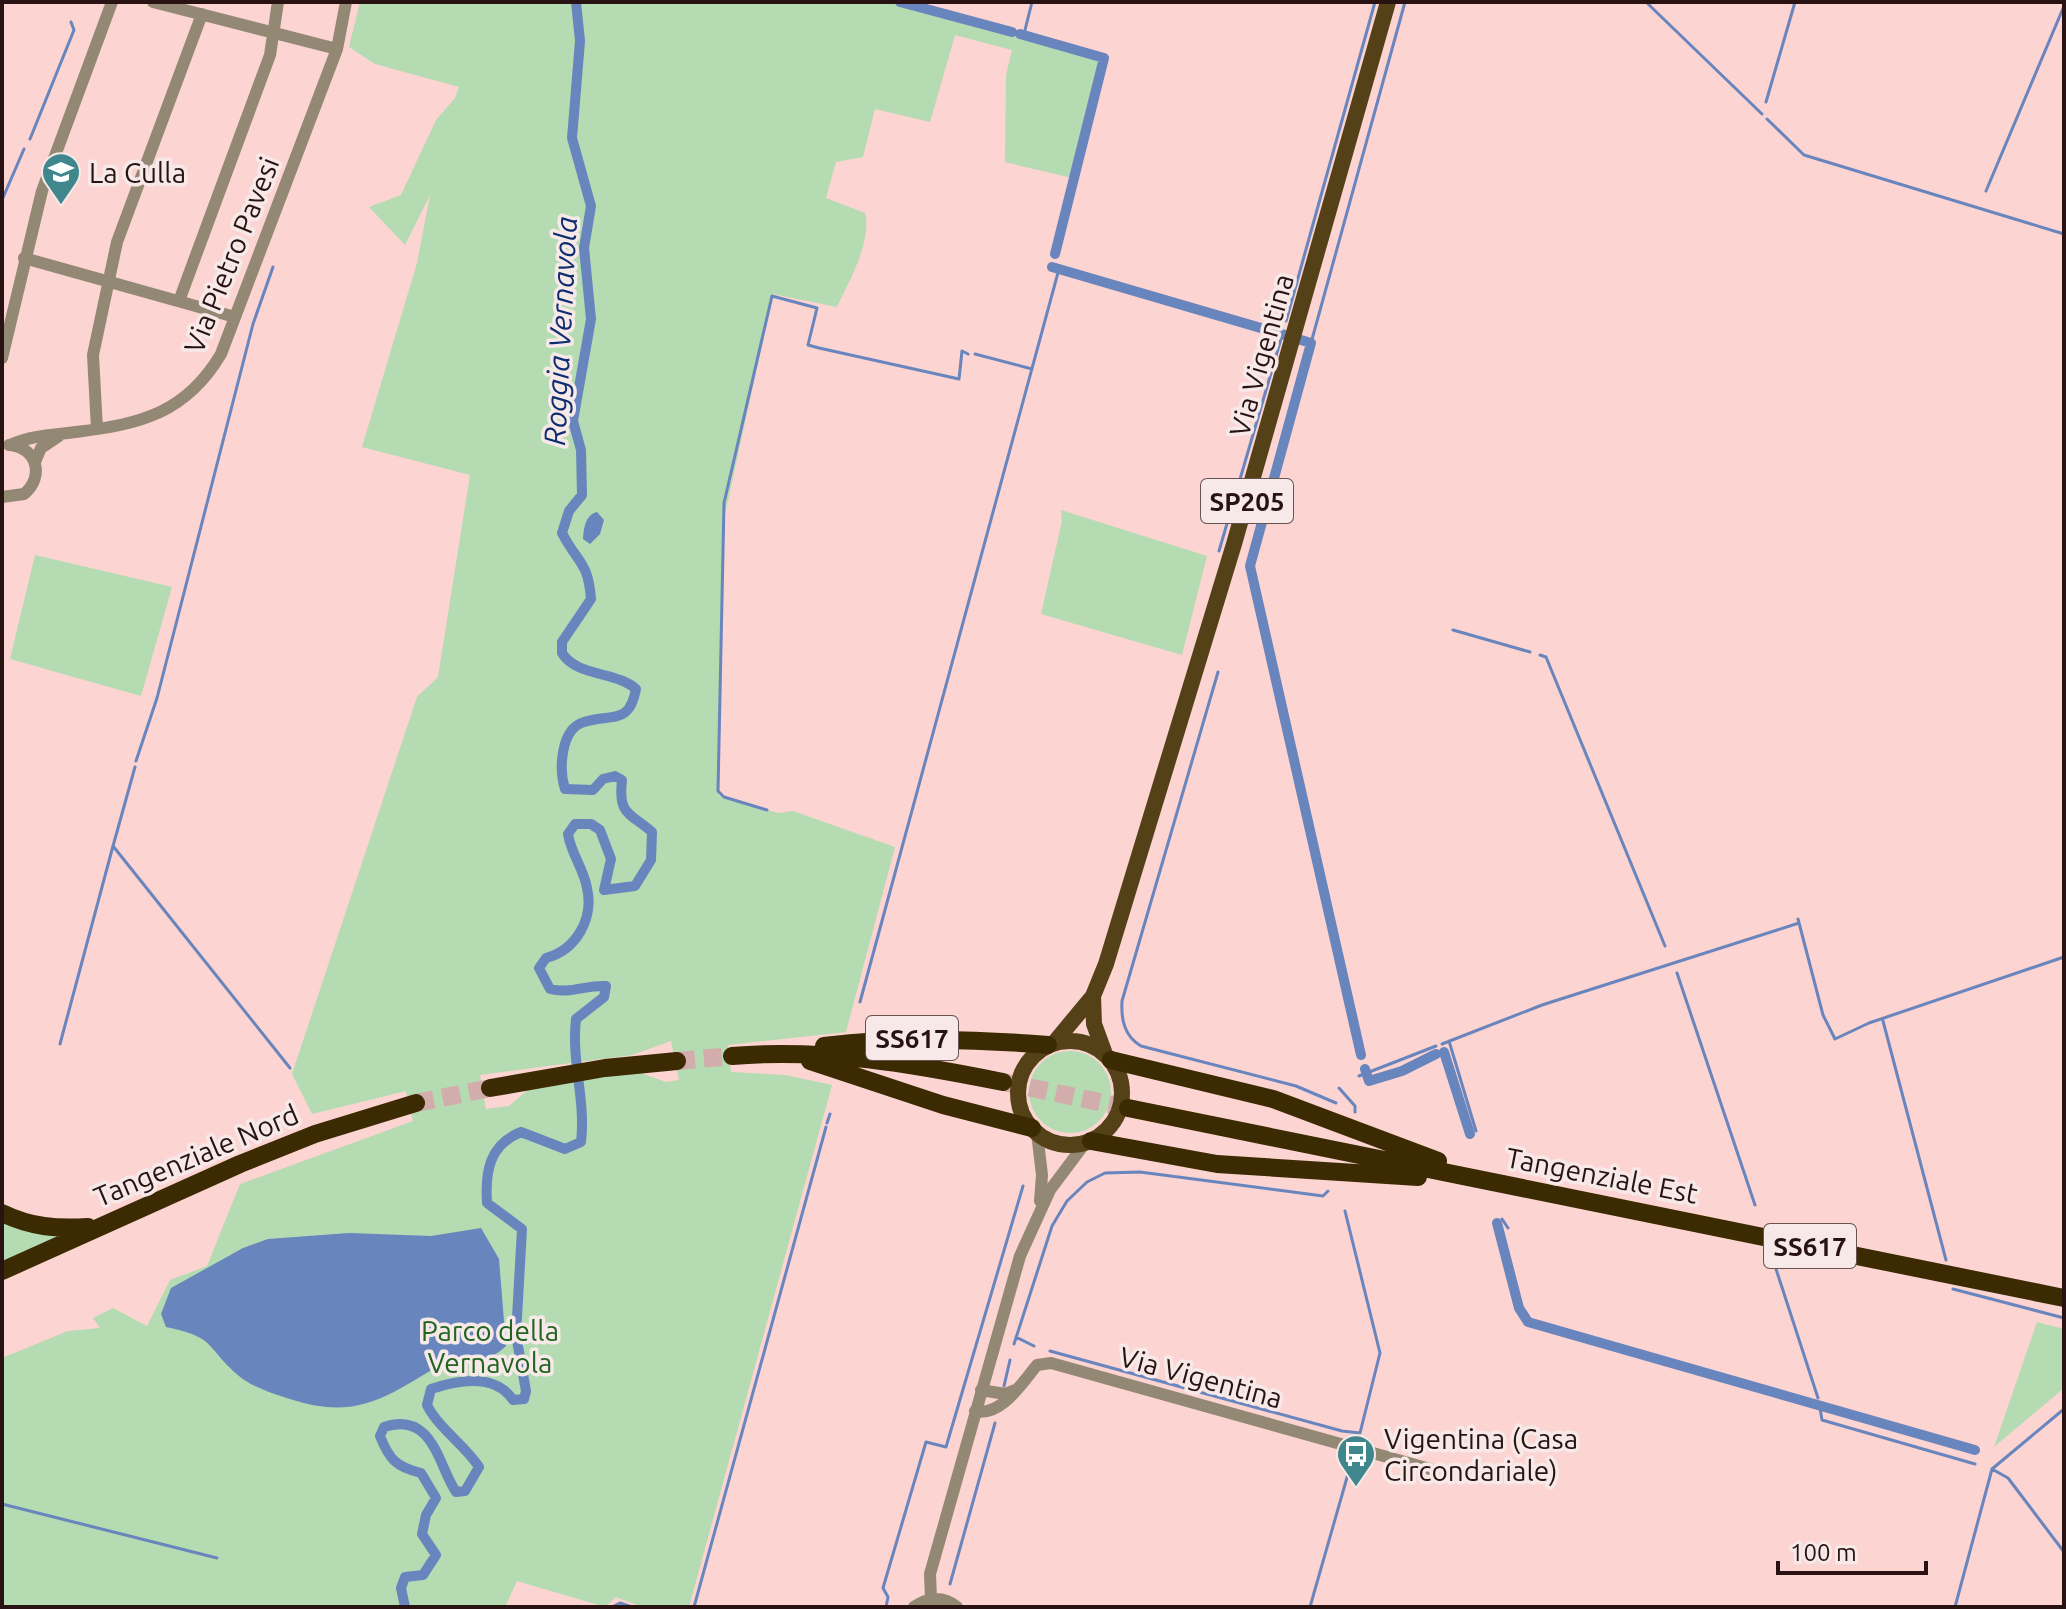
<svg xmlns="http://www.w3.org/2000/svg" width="2066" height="1609" font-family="Ubuntu,sans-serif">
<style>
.green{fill:#b4dbb1;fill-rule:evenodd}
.water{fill:#6985bd}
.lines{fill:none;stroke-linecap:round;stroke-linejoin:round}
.stream{stroke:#6985bd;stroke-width:3}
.canal{stroke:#6985bd;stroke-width:10}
.highway-tunnel{stroke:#d2adac;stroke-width:18;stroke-dasharray:18 9;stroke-linecap:butt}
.minor{stroke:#938873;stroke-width:12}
.major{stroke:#554118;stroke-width:16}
.highway{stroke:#3b2a02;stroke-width:18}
.labels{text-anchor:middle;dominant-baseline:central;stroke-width:7;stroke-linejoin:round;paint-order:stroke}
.shield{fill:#f6e9e8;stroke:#665352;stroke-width:2}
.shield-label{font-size:26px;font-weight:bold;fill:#291312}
.poi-label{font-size:28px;fill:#291312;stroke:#f6e9e8;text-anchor:start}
.street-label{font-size:28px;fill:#291312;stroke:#f6e9e8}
.park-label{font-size:28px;fill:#226421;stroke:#f6e9e8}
.water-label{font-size:30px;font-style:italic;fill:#0f2d70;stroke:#f6e9e8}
</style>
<rect width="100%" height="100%" fill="#fcd4d2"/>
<path class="green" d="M360 2H894L1108 57 1076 179 1005 162 1006 75 1012 50 955 35 930 122 875 109 863 157 836 162 826 198 865 213C872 242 849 281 837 307L773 294 724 519 719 796 778 813 793 811 895 847 846 1032 728 1045 731 1072 785 1075 832 1085 689 1607H642L616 1597 605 1607 517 1581 505 1607H2V1358L68 1331 100 1328 93 1318 113 1308 147 1326 170 1280 207 1266 240 1184 413 1121 406 1091 312 1114 292 1074 417 697 438 677 470 475 362 447 417 263 430 195 405 245 369 207 401 195 436 120 455 98 459 87 375 64 349 47ZM671 1041 679 1080 666 1082 638 1072 530 1088 509 1106 486 1109 480 1075 632 1055Z
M1061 510 1207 556 1182 655 1041 614 1062 521Z
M35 555 172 587 141 696 10 659Z
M1029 1092a41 41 0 1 1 82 0a41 41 0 1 1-82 0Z
M3 1223 57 1235V1237L2 1263Z
M2037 1322 2064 1329V1388L1994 1447Z"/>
<path class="water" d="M597 512 604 520 600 534 590 544 583 539C584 528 585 515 597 512Z
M481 1228 499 1259 506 1346C489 1362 476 1361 454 1357 391 1392 363 1423 290 1399 274 1394 252 1387 239 1376 204 1346 218 1338 166 1327L161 1314 171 1288 243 1248 268 1239 349 1233 431 1236Z"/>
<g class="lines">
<path class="stream" d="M1646 2 1762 114
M1024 34 1032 2
M1766 102 1795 2
M1767 119 1804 155 2064 234
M30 139 74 30 71 22
M1986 191 2064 6
M2 200 24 149
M1286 321 1375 2
M1311 343 1405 2
M975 354 1032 369
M1219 551 1283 332
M1453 630 1530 652
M1540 655 1546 657 1665 946
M1218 672 1122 1001C1121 1019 1124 1036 1141 1046L1296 1086 1336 1103
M136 761 157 698 253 324 273 267
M135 767 113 846 290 1068
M767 810 724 797 718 791 724 503 772 296 817 308 808 345 819 348 959 379 962 351 968 354
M1798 919 1823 1015 1835 1039 1869 1023 2064 957
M1677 973 1755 1205
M860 1002 1059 269
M1883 1021 1946 1260
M1449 1041 1476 1131
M60 1044 113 846
M1442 1044 1542 1005 1799 923
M1359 1076 1436 1046
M1339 1088 1355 1106V1112
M827 1123 830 1114
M1502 1219 1508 1228
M1776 1269 1818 1398
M1953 1289 2064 1318
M1016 1337 1034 1346
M1014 1344 1052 1226 1067 1201 1087 1182 1105 1173 1140 1172 1323 1196 1328 1191
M1050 1351 1342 1431 1360 1433 1380 1353 1345 1211
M1004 1386 1010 1360
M1820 1408 1822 1420 1975 1464
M1992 1469 2008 1478 2064 1552
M2 1504 217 1558
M950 1584 995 1423
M612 1607 620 1603 632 1607
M694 1607 826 1127
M886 1607 888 1597 883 1588 926 1442 946 1447 1023 1186
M1310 1607 1350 1467
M1955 1607 1992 1469 2064 1409"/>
<path class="canal" d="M900 2 1012 32
M1020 34 1104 58 1055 254
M1052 267 1285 335
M1301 340 1311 343 1250 566 1361 1055
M1444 1052 1470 1134
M1365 1069 1369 1081 1402 1071 1436 1054
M1497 1223 1519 1308 1528 1322 1975 1450
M405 1607 401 1588 405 1577 423 1575 436 1555 422 1534 426 1515 436 1498 421 1473C396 1467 389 1459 380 1436L384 1427C433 1411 438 1465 456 1492L465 1491 479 1467C464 1444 439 1429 427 1405L431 1389C458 1380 495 1373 513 1400L524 1399 526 1391 516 1335 522 1229 487 1203C485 1172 489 1145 521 1132L565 1149 581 1142C586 1100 571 1061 576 1019L604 997 606 986C585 985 570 994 550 989L539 968 546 958C576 950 594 919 587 888 584 869 571 854 568 834L575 824H591L600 830 611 859 604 890 635 886 651 860 652 832C629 812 618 815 622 780L615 776 603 779 593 790 565 789C559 770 560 729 584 722 612 713 629 726 636 689 616 671 577 677 562 653V642L591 599C588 561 578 564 562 533L569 511 582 495 581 450 573 421 591 319 584 248 591 206 572 138 580 41 576 2"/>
<path class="highway-tunnel" d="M677 1061 732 1056
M1003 1082 1128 1108
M416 1103 490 1088"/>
<path class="minor" d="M153 2 337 49
M24 258 235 317
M179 301 270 55 278 2
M2 358 42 191 112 2
M97 429 93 355 117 242 202 14
M10 445C32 435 53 435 76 432 141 424 186 413 221 354L337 49 346 2
M35 462 41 448 59 436
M2 497 24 494C45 477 37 447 9 445
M1037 1133 1042 1175 1040 1201
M981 1390 1005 1394 1015 1390
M975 1411C1001 1417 1022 1383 1037 1365L1051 1363 1430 1469
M931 1599 930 1574 1020 1256 1050 1190 1086 1142
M914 1607C928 1597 943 1596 957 1607"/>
<path class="major" d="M1093 996 1094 1024 1105 1054
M1018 1093a52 52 0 1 1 104 0a52 52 0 1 1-104 0Z
M1054 1043 1093 996 1106 964 1234 544 1388 2"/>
<path class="highway" d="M824 1046C900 1037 972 1039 1048 1045
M732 1056C824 1048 913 1064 1003 1082
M1111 1060 1273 1099 1438 1161
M810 1061 943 1105 1032 1128
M490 1088 605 1068 677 1061
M1128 1108 2064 1298
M1091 1141 1217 1164 1418 1177
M2 1213C31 1227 56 1229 88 1227
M2 1271 240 1164 315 1134 416 1103"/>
</g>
<defs>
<g id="school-pin" transform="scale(2)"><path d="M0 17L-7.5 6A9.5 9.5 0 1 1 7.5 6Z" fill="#3f878d" stroke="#f6e9e8"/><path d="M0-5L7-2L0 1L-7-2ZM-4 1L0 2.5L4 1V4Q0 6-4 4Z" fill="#fff"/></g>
<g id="bus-pin" transform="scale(2)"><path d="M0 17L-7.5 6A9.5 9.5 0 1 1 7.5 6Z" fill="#3f878d" stroke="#f6e9e8"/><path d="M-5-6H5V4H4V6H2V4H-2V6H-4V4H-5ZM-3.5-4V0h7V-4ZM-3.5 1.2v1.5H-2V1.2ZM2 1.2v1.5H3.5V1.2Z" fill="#fff"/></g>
</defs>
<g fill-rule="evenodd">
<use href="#school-pin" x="61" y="172"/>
<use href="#bus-pin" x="1356" y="1454"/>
</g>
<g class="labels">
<g class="shield">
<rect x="1201" y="479" width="92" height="44" rx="6"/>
<rect x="866" y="1016" width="92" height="44" rx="6"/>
<rect x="1764" y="1224" width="92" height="44" rx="6"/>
</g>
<g class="shield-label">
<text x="1247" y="501">SP205</text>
<text x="912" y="1038">SS617</text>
<text x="1810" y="1246">SS617</text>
</g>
<g class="poi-label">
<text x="89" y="172">La Culla</text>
<text x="1384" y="1438">Vigentina (Casa<tspan x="1384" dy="32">Circondariale)</tspan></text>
</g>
<g class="street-label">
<text transform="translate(231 255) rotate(-68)">Via Pietro Pavesi</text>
<text transform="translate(1261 355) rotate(-74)">Via Vigentina</text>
<text transform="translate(196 1155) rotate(-23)">Tangenziale Nord</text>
<text transform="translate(1602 1175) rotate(11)">Tangenziale Est</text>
<text transform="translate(1201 1377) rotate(15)">Via Vigentina</text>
</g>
<g class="park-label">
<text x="490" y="1330">Parco della<tspan x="490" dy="32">Vernavola</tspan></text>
</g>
<g class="water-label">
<text transform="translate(560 331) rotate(-87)">Roggia Vernavola</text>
</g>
</g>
<rect width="2066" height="1609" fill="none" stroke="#291312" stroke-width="8"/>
<path d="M1778 1561v12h148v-12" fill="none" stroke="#291312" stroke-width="4"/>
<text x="1790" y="1561" font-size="24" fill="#291312" stroke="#f6e9e8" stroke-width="6" paint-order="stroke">100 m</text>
</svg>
